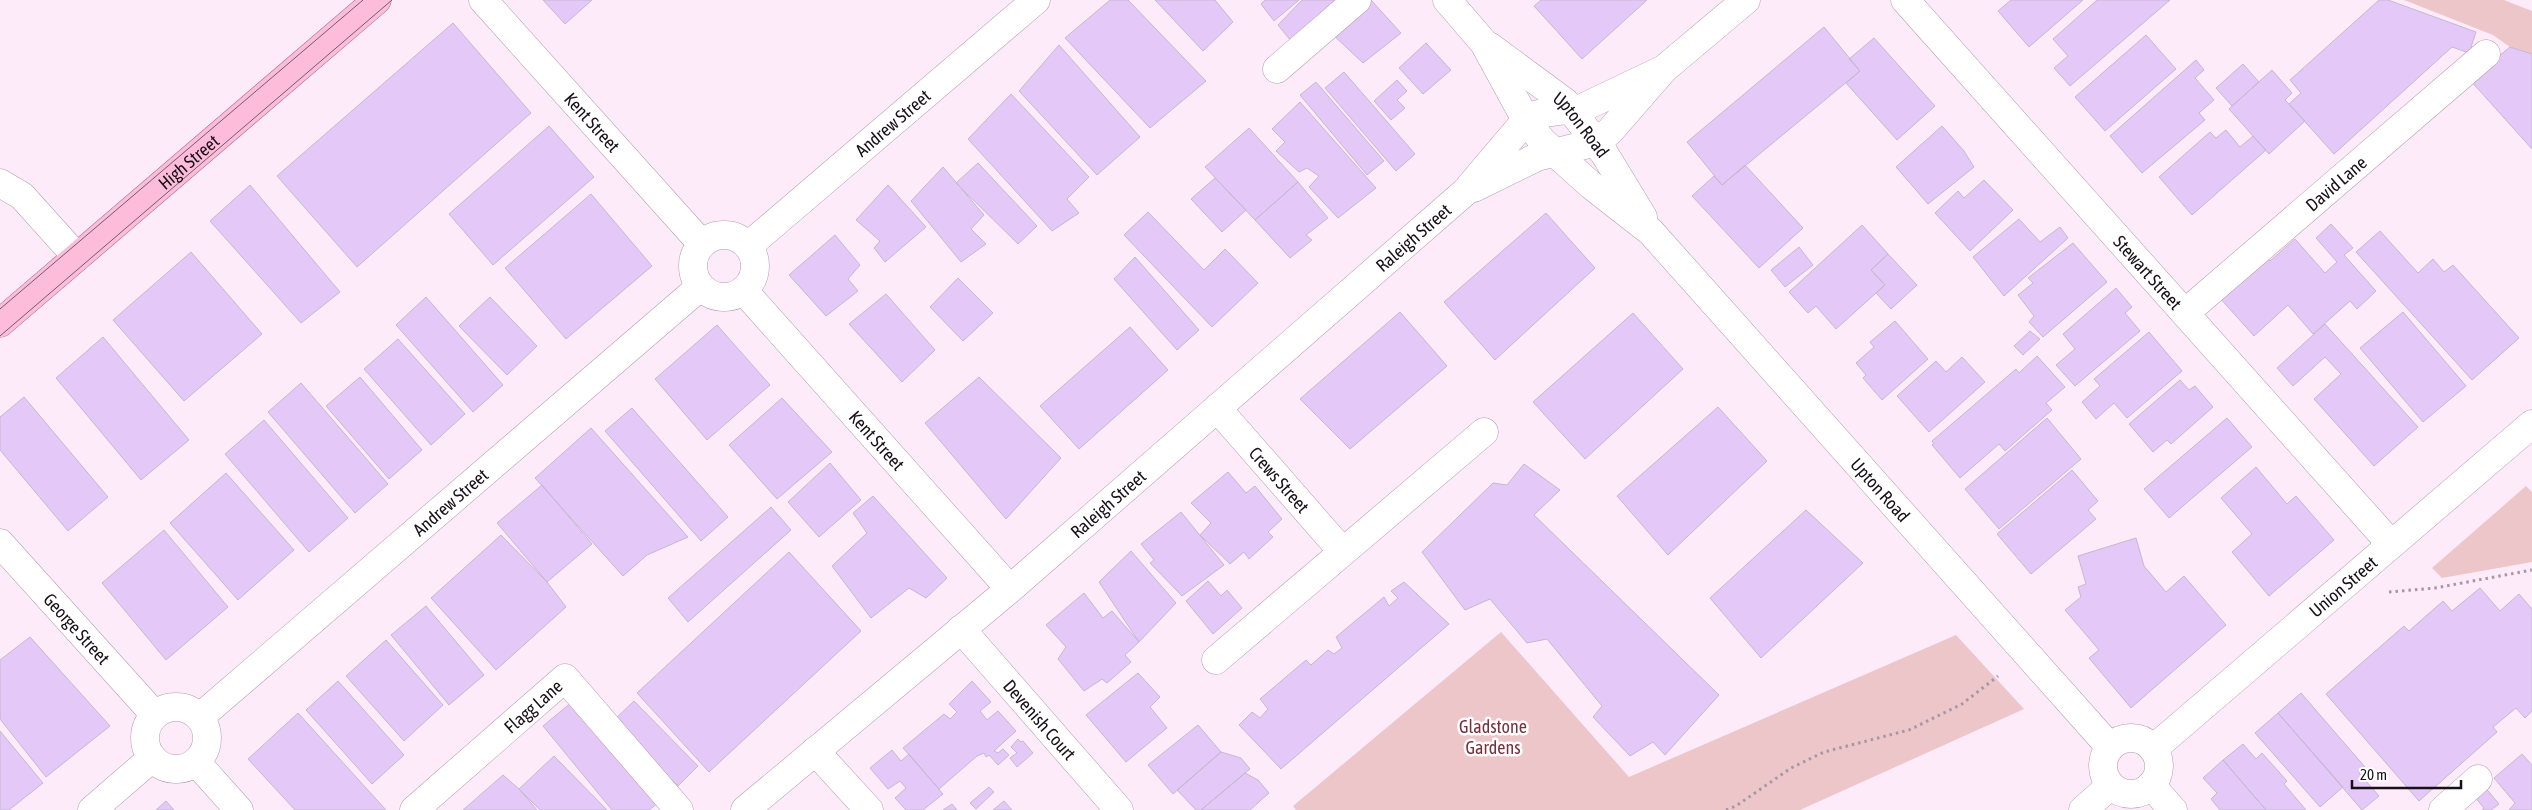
<svg xmlns="http://www.w3.org/2000/svg" width="2532" height="810" font-family="'Asap Condensed',sans-serif">
<style>
.green{fill:#edc6ca}
.building{fill:#e4c9f8;stroke:#c5b8cf}
.lines{fill:none;stroke-linecap:round;stroke-linejoin:round}
.minor-casing{stroke:#b29daf;stroke-width:29}
.major-casing{stroke:#ac6386;stroke-width:29}
.path{stroke:#a597a3;stroke-width:3;stroke-dasharray:2.5 4;stroke-linecap:butt}
.minor{stroke:#fff;stroke-width:28}
.major{stroke:#fdbcda;stroke-width:28}
.tram{stroke:#6c606a;stroke-width:1}
.labels{text-anchor:middle;dominant-baseline:central;stroke-width:5;stroke-linejoin:round;paint-order:stroke}
.street-label{font-size:18px;fill:#181017;stroke:#fff}
.park-label{font-size:18px;fill:#77303c;stroke:#fff}
</style>
<rect width="100%" height="100%" fill="#fdebfa"/>
<path class="green" d="M2404 0H2504L2532 11V54L2510 47 2493 35Z
M2526 486 2532 492V562L2442 578 2432 568Z
M1501 632 1629 777 1956 635 2024 709 1800 810H1296L1293 806Z"/>
<path class="building" d="M543 0H592L565 24Z
M1110 0H1128L1206 81 1150 128 1065 38Z
M1155 0H1215L1233 22 1203 51Z
M1265 0H1299L1274 21 1261 4Z
M1302 0H1336L1291 41 1278 25Z
M1367 0H1371L1401 33 1363 63 1330 32Z
M1541 0H1647L1582 59 1534 6Z
M2011 0H2083L2029 47 1998 11Z
M2097 0H2170L2070 86 2054 68 2068 56 2053 39Z
M2379 0H2388L2476 32 2469 53 2452 47 2334 154 2289 104 2301 93 2290 80Z
M453 23 531 113 357 267 277 176Z
M1824 27 1860 71 1722 185 1687 142Z
M2146 35 2176 69 2105 131 2075 97Z
M1874 38 1935 106 1897 140 1846 83 1860 71 1849 59Z
M1426 43 1451 70 1423 94 1399 68Z
M1059 45 1140 137 1097 175 1019 91Z
M2510 47 2532 54V149L2470 80Z
M2196 60 2204 70 2195 78 2214 100 2199 113 2205 120 2142 173 2110 136Z
M2243 64 2259 82 2232 106 2216 88Z
M2272 70 2292 93 2285 100 2305 121 2269 154 2229 109Z
M1344 72 1415 154 1396 171 1325 88Z
M1397 80 1407 91 1397 100 1405 108 1391 120 1374 101Z
M1316 82 1384 161 1367 175 1300 95Z
M1011 94 1089 177 1067 199 1079 213 1052 231 968 139Z
M1300 102 1376 188 1338 218 1309 187 1319 176 1307 168 1299 172 1276 151 1285 142 1272 129Z
M549 126 594 177 493 265 449 214Z
M1942 126 1964 151 1974 167 1928 204 1896 167Z
M1249 128 1298 182 1255 220 1205 167Z
M2226 130 2240 147 2253 136 2266 150 2192 215 2159 177 2210 132 2216 138Z
M978 163 1037 226 1018 244 956 183Z
M1745 165 1803 228 1759 268 1692 196 1714 176 1722 185Z
M943 167 984 215 971 229 986 244 961 262 911 201Z
M1215 178 1246 210 1222 232 1191 199Z
M1984 180 2013 210 1970 251 1935 213 1958 191 1964 198Z
M1298 182 1328 218 1306 235 1312 240 1290 258 1255 220Z
M250 185 340 292 301 323 210 221Z
M888 185 926 227 885 262 874 248 880 241 856 220Z
M591 194 652 266 566 339 505 268Z
M1148 212 1204 270 1225 249 1258 283 1212 327 1124 235Z
M1546 213 1595 268 1495 360 1444 302Z
M2019 219 2040 242 2060 227 2068 238 2004 296 1973 257Z
M2331 224 2353 248 2344 255 2376 291 2357 309 2350 301 2313 334 2288 305 2254 336 2219 297 2265 255 2270 261 2295 239 2325 273 2337 262 2316 238Z
M1862 225 1888 254 1871 270 1885 285 1836 329 1816 306 1808 313 1789 292Z
M2380 231 2418 273 2433 259 2444 272 2453 265 2519 338 2472 380 2356 252Z
M835 235 860 265 848 279 858 291 826 316 789 275Z
M2073 243 2107 282 2043 337 2029 322 2034 316 2018 295 2033 283 2028 278Z
M1799 247 1813 265 1785 287 1771 270Z
M191 252 262 334 184 401 113 320Z
M1888 254 1917 285 1891 309 1876 293 1885 285 1871 270Z
M1135 257 1199 330 1177 350 1114 279Z
M958 278 993 313 963 341 930 307Z
M2116 288 2132 307 2125 313 2140 331 2075 386 2056 365 2075 349 2063 334Z
M886 294 935 350 902 382 849 324Z
M426 297 503 385 473 412 396 325Z
M490 297 537 346 507 375 459 326Z
M1400 312 1447 366 1350 449 1300 399Z
M2403 312 2466 386 2423 422 2360 348Z
M1633 313 1683 369 1585 459 1533 402Z
M1895 321 1928 359 1882 400 1863 378 1866 375 1856 363 1874 347 1870 342Z
M2325 324 2418 427 2374 466 2314 399 2341 374 2325 357 2293 386 2277 368Z
M717 325 770 385 707 440 655 379Z
M1130 327 1168 370 1079 449 1040 406Z
M2030 331 2040 339 2023 355 2014 346Z
M2149 332 2182 371 2127 418 2114 403 2096 419 2082 402 2100 386 2094 379Z
M103 337 189 440 141 480 56 378Z
M398 339 465 414 431 445 364 369Z
M2037 356 2065 387 2046 403 2052 410 2005 451 1999 444 1960 478 1932 445 1934 444 1932 441 2016 369 2019 373Z
M1962 357 1985 382 1929 432 1897 396 1936 361 1946 372Z
M360 377 422 450 389 479 326 406Z
M979 377 1061 458 1006 519 925 423Z
M2180 380 2189 390 2195 386 2213 407 2171 444 2167 440 2153 452 2129 424Z
M301 383 388 484 355 513 268 412Z
M24 397 108 497 68 531 0 450V417Z
M782 398 832 452 777 499 729 445Z
M1718 407 1767 461 1668 555 1617 496Z
M632 408 728 517 701 541 605 431Z
M2047 418 2081 459 1999 529 1965 489Z
M2227 418 2252 447 2169 518 2144 489Z
M264 420 348 518 309 552 225 454Z
M591 428 688 537 647 555 623 576 535 478Z
M830 463 861 500 819 537 788 502Z
M1524 464 1560 490 1534 515 1719 695 1665 755 1653 742 1630 756 1593 717 1602 706 1547 639 1527 643 1490 599 1465 610 1422 552 1493 483 1507 485Z
M2256 467 2287 504 2296 496 2334 540 2269 596 2232 552 2252 534 2221 498Z
M2072 470 2098 501 2088 510 2096 519 2031 574 1997 534Z
M1228 472 1246 493 1255 486 1282 519 1268 532 1273 537 1249 559 1244 552 1230 564 1200 535 1211 523 1191 503Z
M226 473 294 550 238 600 170 523Z
M542 485 592 544 547 582 497 523Z
M873 496 947 578 926 598 909 588 871 618 832 566 867 533 853 513Z
M771 507 791 530 688 622 668 598Z
M1806 510 1863 563 1761 658 1710 598Z
M1181 512 1224 565 1182 596 1150 563 1154 560 1141 544Z
M164 530 228 607 166 660 102 583Z
M501 535 547 582 566 607 496 670 431 598Z
M2136 538 2144 566 2166 592 2184 576 2226 625 2131 708 2089 658 2099 650 2065 610 2081 597 2078 587 2086 584 2078 556Z
M1131 551 1176 603 1139 642 1099 582Z
M789 552 861 631 709 772 637 693Z
M1208 581 1221 596 1227 590 1242 608 1213 634 1186 601Z
M1404 582 1449 624 1281 769 1239 725 1252 712 1260 718 1268 709 1260 699 1306 660 1311 665 1328 650 1334 654 1342 648 1336 637 1384 597 1389 606 1398 598 1391 591Z
M2480 588 2500 611 2519 594 2532 609V711L2525 718 2516 708 2493 727 2497 732 2419 801 2326 694 2404 626 2409 631 2443 601 2452 611Z
M1084 593 1103 618 1112 611 1139 642 1125 655 1131 662 1107 683 1102 679 1084 691 1058 659 1066 647 1046 625Z
M426 606 484 675 449 705 391 635Z
M30 637 110 726 46 777 0 719V660Z
M386 640 443 705 404 741 346 676Z
M1138 673 1160 697 1150 707 1167 728 1126 762 1086 715Z
M338 681 404 755 372 784 306 710Z
M972 681 991 702 980 711 987 720 998 711 1016 731 994 751 998 753 1003 749 1009 755 998 765 989 755 986 757 984 753 977 756 939 789 903 748 944 714 950 719 957 712 949 704Z
M2301 693 2365 767 2359 773 2379 796 2362 810 2278 713Z
M578 697 663 799 649 810H612L543 726Z
M634 701 698 766 678 786 613 721Z
M298 713 386 810H295L248 759Z
M2278 713 2343 787 2320 807 2255 733Z
M1198 725 1221 752 1173 794 1148 765Z
M0 731 43 783 9 810H0Z
M1018 739 1021 742 1023 741 1033 753 1017 767 1010 758 1017 753 1011 747Z
M2243 744 2256 759 2262 753 2287 781 2284 784 2306 810H2266L2223 760Z
M892 750 901 761 909 754 943 794 923 810H906L895 798 906 788 900 781 888 789 870 768Z
M1221 752 1241 758 1250 769 1201 810H1196L1177 790Z
M2522 754 2532 765V810H2509L2515 803 2494 778Z
M554 756 607 810H540L519 789Z
M2223 760 2266 810H2220L2211 799 2217 793 2203 778Z
M1245 773 1258 780 1269 793 1250 810H1201Z
M503 775 519 789 537 810H463Z
M2484 786 2499 804 2491 810H2482L2484 808 2473 795Z
M989 787 994 792 976 809 970 803Z
M166 801 174 810H156Z
M1004 801 1012 810H993Z
M952 804 957 810H943Z"/>
<g class="lines">
<g class="minor-casing">
<g id="minor">
<path id="s1" d="M483 0 702 244"/>
<path id="s2" d="M1447 0 1484 43 1526 120 1543 142 1592 186 1651 232 2110 747"/>
<path id="s3" d="M1905 0 2391 544"/>
<path id="s4" d="M1489 46 1565 102 1604 153 1643 217"/>
<path d="M1277 69 1357 0"/>
<path d="M0 183 22 196 77 257"/>
<path d="M1474 188 1537 157 1597 142 1610 131 1664 69 1746 0"/>
<circle cx="724" cy="266" r="31"/>
<path id="s5" d="M748 246 1036 0"/>
<path id="s6" d="M744 291 1010 589"/>
<path id="s7" d="M2185 313 2486 54"/>
<path id="s8" d="M1217 408 1342 551"/>
<path id="s9" d="M0 543 155 715"/>
<path id="s10" d="M961 629 1119 810"/>
<path d="M1216 660 1484 432"/>
<circle cx="176" cy="738" r="31"/>
<path id="s11" d="M200 717 700 287"/>
<circle cx="2131" cy="766" r="28"/>
<path id="s12" d="M2153 749 2532 424"/>
<path d="M815 751 869 810"/>
<path d="M196 762 239 810"/>
<path d="M2151 785 2173 810"/>
<path d="M92 810 152 758"/>
<path id="s13" d="M414 810 565 678 679 810"/>
<path id="s14" d="M745 810 1010 589 1465 192 1526 120 1538 114 1582 108 1664 69"/>
<path d="M2083 810 2110 786"/>
<path d="M2443 810 2478 779"/>
</g>
</g>
<g class="major-casing">
<g id="major">
<path id="s15" d="M0 323 377 0"/>
</g>
</g>
<path class="path" d="M2389 592 2435 588 2532 570
M1726 810 1736 806 1791 768 1824 752 1909 730 1962 704 1998 676"/>
<use href="#minor" class="minor"/>
<use href="#major" class="major"/>
<path class="tram" d="M0 309 363 0
M0 336 392 0"/>
</g>
<g class="labels">
<g class="street-label">
<text stroke="none"><textPath href="#s1" startOffset="164">Kent Street</textPath></text>
<text stroke="none"><textPath href="#s5" startOffset="190">Andrew Street</textPath></text>
<text stroke="none"><textPath href="#s4" startOffset="122">Upton Road</textPath></text>
<text stroke="none"><textPath href="#s15" startOffset="248">High Street</textPath></text>
<text stroke="none"><textPath href="#s7" startOffset="199">David Lane</textPath></text>
<text stroke="none"><textPath href="#s14" startOffset="880">Raleigh Street</textPath></text>
<text stroke="none"><textPath href="#s3" startOffset="365">Stewart Street</textPath></text>
<text stroke="none"><textPath href="#s6" startOffset="200">Kent Street</textPath></text>
<text stroke="none"><textPath href="#s8" startOffset="95">Crews Street</textPath></text>
<text stroke="none"><textPath href="#s2" startOffset="658">Upton Road</textPath></text>
<text stroke="none"><textPath href="#s11" startOffset="330">Andrew Street</textPath></text>
<text stroke="none"><textPath href="#s14" startOffset="475">Raleigh Street</textPath></text>
<text stroke="none"><textPath href="#s12" startOffset="250">Union Street</textPath></text>
<text stroke="none"><textPath href="#s9" startOffset="115">George Street</textPath></text>
<text stroke="none"><textPath href="#s13" startOffset="158">Flagg Lane</textPath></text>
<text stroke="none"><textPath href="#s10" startOffset="120">Devenish Court</textPath></text>
</g>
<g class="park-label">
<text x="1493" y="726">Gladstone<tspan x="1493" dy="21">Gardens</tspan></text>
</g>
</g>
<path d="M2352 780v8h109v-8" fill="none" stroke="#181017" stroke-width="2.5"/>
<text x="2360" y="780" font-size="15" fill="#181017" stroke="#ffffff" stroke-width="4" paint-order="stroke">20 m</text>
</svg>
